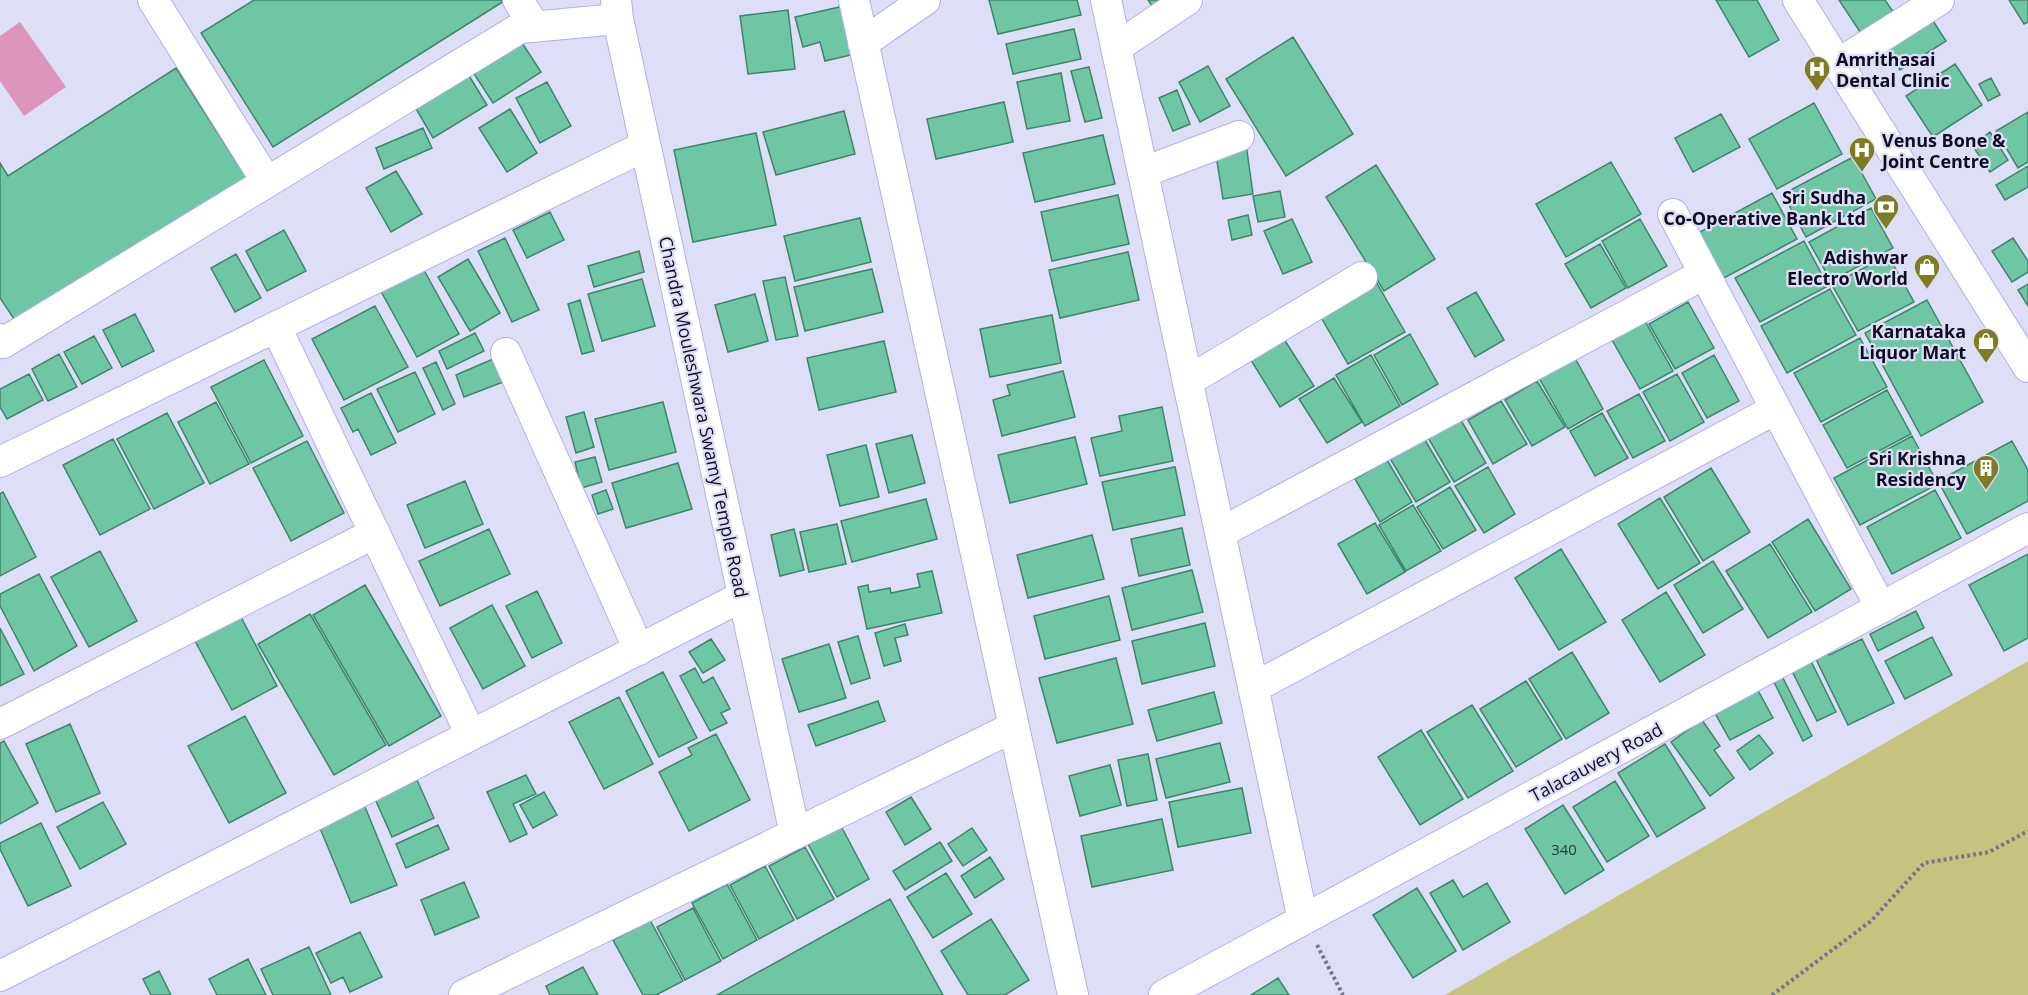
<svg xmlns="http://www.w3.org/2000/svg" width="2028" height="995" font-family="'Open Sans',sans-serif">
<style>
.green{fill:#c6c37f}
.water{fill:#de95bc}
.building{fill:#6ec6a4;stroke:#3e866b;stroke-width:1.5}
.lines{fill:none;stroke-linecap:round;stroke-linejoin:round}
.minor-casing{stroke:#b2afeb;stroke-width:32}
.path{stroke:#76748b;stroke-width:4;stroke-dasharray:3 3;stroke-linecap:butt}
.minor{stroke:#fff;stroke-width:30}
.labels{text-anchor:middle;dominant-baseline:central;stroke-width:4.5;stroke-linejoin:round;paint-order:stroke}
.number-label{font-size:15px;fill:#263a42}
.poi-label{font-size:18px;font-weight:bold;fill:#0e0c21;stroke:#dfdef7;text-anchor:end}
.street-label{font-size:18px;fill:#0e0c21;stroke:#dfdef7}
</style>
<rect width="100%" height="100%" fill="#dfdef7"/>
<path class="green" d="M2028 661V995H1445Z"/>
<path class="water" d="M20 22 66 87 24 116 0 81V36Z"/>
<path class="building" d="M254 0H503L504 1 273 147 201 33Z
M989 0H1077L1081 15 998 34Z
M1148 0H1170L1155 10Z
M1716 0H1757L1779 40 1749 57Z
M1839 0H1885L1896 16 1864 38Z
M2009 0H2028V22L2024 24Z
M844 6 855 54 825 61 820 42 803 47 795 17Z
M788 10 795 69 748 74 740 16Z
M1928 13 1946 41 1900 70 1882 43Z
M1074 29 1081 59 1013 74 1006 44Z
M517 35 541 72 493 103 469 66Z
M1293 37 1353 134 1286 176 1226 79Z
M1955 64 1982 105 1933 137 1906 96Z
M1208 66 1230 106 1200 122 1179 82Z
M1089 67 1102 118 1085 122 1071 71Z
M176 68 248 180 20 328 0 298V163L8 176Z
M1061 73 1070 121 1027 129 1017 82Z
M468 74 487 105 433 138 415 107Z
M1991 78 2000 95 1988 101 1979 84Z
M547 82 571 126 540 143 516 98Z
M1177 90 1190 124 1173 131 1159 98Z
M1004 102 1013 142 936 159 927 119Z
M1814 103 1842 154 1777 189 1749 139Z
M510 109 537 153 507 172 479 128Z
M844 111 855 154 776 175 763 132Z
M2028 112V162L2018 168 1996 131Z
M1721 114 1740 147 1693 172 1675 138Z
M423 128 432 148 384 169 376 148Z
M1990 132 2008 160 1990 172 1972 145Z
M756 133 776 225 693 242 674 150Z
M1103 135 1115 184 1035 202 1023 153Z
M1246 144 1253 194 1223 199 1215 149Z
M1853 157 1876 199 1806 237 1783 194Z
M1611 162 1641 214 1566 257 1536 204Z
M1376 165 1435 259 1384 291 1326 197Z
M2028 166V187L2005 200 1996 185Z
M396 171 422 214 391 232 366 188Z
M1280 191 1285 217 1258 222 1253 196Z
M1772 193 1797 239 1722 279 1698 233Z
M1118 195 1129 244 1052 261 1041 212Z
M1871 208 1893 248 1831 281 1809 242Z
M550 212 564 240 527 258 513 230Z
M1248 215 1252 235 1232 240 1228 220Z
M860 218 871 262 795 281 784 236Z
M1292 219 1312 262 1283 274 1264 231Z
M1640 219 1667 266 1628 288 1602 241Z
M284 230 306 271 267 291 246 251Z
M505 238 539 310 512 322 478 251Z
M2013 238 2028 261V272L2012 282 1992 251Z
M1804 241 1828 286 1760 322 1735 278Z
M1600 244 1626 288 1591 308 1565 264Z
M639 251 644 272 594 287 588 266Z
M1128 252 1139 300 1060 318 1049 270Z
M236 254 261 298 235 312 211 268Z
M1888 255 1914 302 1858 331 1832 285Z
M468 259 500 313 470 331 438 277Z
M419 261 459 334 417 357 377 284Z
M872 269 883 312 805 331 794 287Z
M785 277 798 336 776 340 763 281Z
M642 279 655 326 602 341 588 294Z
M1375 280 1405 332 1348 364 1318 312Z
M2028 284V306L2018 290Z
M1830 289 1856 335 1787 373 1761 326Z
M1476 292 1504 340 1475 357 1447 308Z
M755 294 768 341 728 352 715 305Z
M580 300 594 351 582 354 568 304Z
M1927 300 1983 402 1921 436 1865 333Z
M1688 302 1714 348 1675 369 1649 324Z
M375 306 408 367 344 400 312 339Z
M135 314 154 351 122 367 103 330Z
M1052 315 1061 363 990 377 980 329Z
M1645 321 1673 371 1640 389 1612 340Z
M475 333 484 351 447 369 439 351Z
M1410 334 1438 384 1402 405 1374 355Z
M94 336 112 368 82 384 64 352Z
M1282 336 1314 386 1280 407 1249 357Z
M1860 338 1887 387 1821 422 1794 373Z
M884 341 896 392 819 410 807 358Z
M59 354 77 387 48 401 32 369Z
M1371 355 1400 406 1365 426 1336 375Z
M1714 355 1739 401 1707 418 1682 373Z
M1575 358 1603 409 1568 429 1539 378Z
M493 359 503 382 464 397 456 375Z
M264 360 303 436 251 463 211 387Z
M436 362 455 404 443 410 423 368Z
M1063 371 1075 417 1002 436 993 400 1010 395 1007 385Z
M415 372 435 414 398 432 377 389Z
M29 374 43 400 7 419 0 407V389Z
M1677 374 1704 422 1670 441 1643 392Z
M1334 378 1362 422 1327 443 1299 399Z
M1537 381 1565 427 1532 446 1505 400Z
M1887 390 1911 434 1847 468 1823 425Z
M371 393 396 443 371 455 358 429 353 432 341 408Z
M1639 394 1665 441 1633 458 1607 411Z
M1501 401 1527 444 1493 464 1468 420Z
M216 402 249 464 210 484 178 422Z
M663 402 676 452 609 470 595 419Z
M1162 407 1173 461 1100 476 1091 438 1122 431 1119 416Z
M584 412 594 447 576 453 566 417Z
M167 413 204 483 154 509 117 439Z
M1602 413 1628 458 1595 476 1570 431Z
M1459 417 1486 463 1454 482 1427 436Z
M912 435 925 483 889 493 876 444Z
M1422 435 1450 482 1416 502 1388 455Z
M1912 436 1938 484 1860 525 1834 478Z
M1075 437 1087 484 1010 503 998 455Z
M113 439 150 509 100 535 63 465Z
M307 441 344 513 291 541 253 468Z
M2012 441 2028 470V501L1967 534 1938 481Z
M866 445 879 497 840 506 827 455Z
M595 457 602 482 581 488 575 462Z
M1387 460 1412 502 1380 522 1355 479Z
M678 463 692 509 626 528 612 483Z
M1175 467 1185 515 1113 530 1102 482Z
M1488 467 1515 514 1484 533 1455 486Z
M1711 468 1750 532 1703 561 1664 497Z
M465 481 483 524 425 548 407 505Z
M1450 487 1476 530 1443 549 1417 507Z
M606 490 613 509 598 514 592 495Z
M1935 490 1961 538 1892 574 1867 527Z
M3 492 36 557 0 576V494Z
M1660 498 1700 563 1658 589 1618 524Z
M926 499 937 539 852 562 841 521Z
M1413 505 1441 551 1406 571 1379 525Z
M1808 519 1851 589 1815 611 1772 542Z
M1375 523 1405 572 1367 594 1338 544Z
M837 524 846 564 809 572 800 532Z
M1182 528 1190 565 1139 576 1131 539Z
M489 529 510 574 440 606 419 561Z
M794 529 804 570 780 576 771 535Z
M1092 535 1104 579 1028 598 1017 555Z
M1770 544 1812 612 1768 638 1726 571Z
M1561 549 1606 622 1559 650 1515 578Z
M100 551 137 621 89 647 51 577Z
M2028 554V638L2004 651 1969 585Z
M1713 561 1743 609 1703 633 1674 585Z
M1192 570 1203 612 1132 630 1122 588Z
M932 571 942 613 867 629 858 587 868 585 869 592 890 588 891 593 920 587 917 574Z
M39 574 77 646 34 671 0 606V594Z
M365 585 441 716 389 746 313 615Z
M537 591 562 643 532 658 506 606Z
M1666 592 1705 655 1660 682 1622 620Z
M1109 596 1120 640 1045 659 1034 616Z
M492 605 525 666 483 689 450 628Z
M1916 611 1924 628 1878 651 1870 634Z
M310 614 386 745 334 775 258 644Z
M241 617 277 686 232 710 195 641Z
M1205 623 1215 666 1142 684 1132 641Z
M905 624 908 635 895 638 901 661 884 666 875 633Z
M0 628 24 674 0 686Z
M858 636 870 678 851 684 838 642Z
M1932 637 1952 675 1905 699 1885 661Z
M711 639 725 660 703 673 689 652Z
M1862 639 1894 703 1848 725 1814 655 1827 649 1829 655Z
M829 644 846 698 799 712 782 659Z
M1572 652 1609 713 1566 739 1529 679Z
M1808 655 1836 712 1817 721 1789 665Z
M1116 658 1133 724 1057 743 1039 678Z
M695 668 703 683 713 677 730 709 721 713 727 723 710 731 680 676Z
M663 672 697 738 659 757 626 691Z
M1781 674 1812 736 1803 741 1772 678Z
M1526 681 1562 739 1516 767 1480 709Z
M1755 685 1773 718 1730 740 1712 708Z
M1214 692 1222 723 1157 741 1148 710Z
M619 697 653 764 604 789 569 722Z
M878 701 885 721 816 746 808 725Z
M1472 705 1513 771 1468 798 1427 732Z
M245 716 286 793 229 823 188 746Z
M1702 720 1720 746 1714 750 1734 778 1710 796 1671 742Z
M70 724 100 793 56 812 26 744Z
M1421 730 1463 799 1420 825 1378 757Z
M716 734 750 800 689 831 659 772 692 755 688 748Z
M1759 735 1773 753 1750 770 1737 751Z
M4 741 38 803 0 824V743Z
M1220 743 1230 782 1166 798 1156 759Z
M1665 744 1705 808 1657 837 1618 773Z
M1148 754 1157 800 1127 806 1118 760Z
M1110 765 1121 805 1080 816 1069 776Z
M526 775 536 794 513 804 527 834 510 842 487 792Z
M417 780 434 818 392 837 375 799Z
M1615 781 1649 836 1607 862 1573 807Z
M1242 788 1251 833 1178 847 1169 802Z
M544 792 557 815 533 828 520 805Z
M911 797 931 829 905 845 886 812Z
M103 802 126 844 80 869 57 827Z
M363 802 397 885 351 903 317 821Z
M1563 805 1604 870 1565 894 1525 829Z
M1162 819 1173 870 1092 887 1081 836Z
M41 823 71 886 28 906 0 849V843Z
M438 825 449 849 406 868 396 844Z
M841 826 869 879 837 897 808 844Z
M972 828 987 850 963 866 948 844Z
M940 842 952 861 905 890 893 871Z
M805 847 834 899 797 919 769 866Z
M990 857 1004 879 975 898 961 876Z
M765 866 794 920 759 939 730 885Z
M946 873 972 914 933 938 907 897Z
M1453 880 1463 897 1487 883 1510 922 1463 950 1430 893Z
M464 882 479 917 435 935 421 900Z
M727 884 757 940 723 959 692 903Z
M1417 888 1456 951 1413 978 1373 915Z
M890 899 943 995H717Z
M693 908 721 961 685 980 657 927Z
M991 919 1029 980 1005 995H968L941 951Z
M650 920 683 981 656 995H643L613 940Z
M360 932 382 977 350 992 343 977 331 983 316 953Z
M309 947 331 995H273L261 969Z
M248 959 266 995H217L209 979Z
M583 967 598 995H550L546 986Z
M159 971 171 995H151L143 979Z
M1278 978 1289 995H1251Z"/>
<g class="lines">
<g class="minor-casing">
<path id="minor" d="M153 0 267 182
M518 0 535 27
M616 0 618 19 795 834
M854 0 1073 995
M1106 0 1303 920
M1798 0 2028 367
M863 43 925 0
M1117 47 1187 0
M1838 64 1939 0
M1144 172 1239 136
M1673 214 1881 608
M276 327 471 735
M0 339 3 343 520 28 618 19
M506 353 639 650
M1188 381 1362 277
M0 462 645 146
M1220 533 1704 274
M1253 688 1776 409
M0 724 375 533
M0 976 743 596
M464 995 1014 727
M1164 995 2028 528"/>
</g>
<path class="path" d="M1317 945 1343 995
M1772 995 1871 921 1924 863 1989 852 2028 831"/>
<use href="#minor" class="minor"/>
</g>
<defs>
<g id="hospital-pin" transform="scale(1.35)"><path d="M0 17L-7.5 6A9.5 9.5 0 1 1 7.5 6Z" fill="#7f7b21" stroke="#dfdef7"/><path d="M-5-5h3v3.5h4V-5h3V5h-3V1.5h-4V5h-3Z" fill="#fff"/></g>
<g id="bank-pin" transform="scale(1.35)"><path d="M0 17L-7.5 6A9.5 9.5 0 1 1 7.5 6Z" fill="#7f7b21" stroke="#dfdef7"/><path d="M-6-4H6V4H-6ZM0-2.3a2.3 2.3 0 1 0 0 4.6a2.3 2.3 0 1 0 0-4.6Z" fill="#fff"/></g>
<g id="shop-pin" transform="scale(1.35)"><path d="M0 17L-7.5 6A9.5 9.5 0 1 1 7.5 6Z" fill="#7f7b21" stroke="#dfdef7"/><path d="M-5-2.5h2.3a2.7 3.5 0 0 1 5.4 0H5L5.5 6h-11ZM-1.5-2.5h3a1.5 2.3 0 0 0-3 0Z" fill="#fff"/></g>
<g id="building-pin" transform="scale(1.35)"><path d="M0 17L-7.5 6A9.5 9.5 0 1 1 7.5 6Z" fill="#7f7b21" stroke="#dfdef7"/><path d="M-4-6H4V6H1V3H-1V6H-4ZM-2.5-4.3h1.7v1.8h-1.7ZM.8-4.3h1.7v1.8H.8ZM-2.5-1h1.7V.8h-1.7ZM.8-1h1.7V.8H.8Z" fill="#fff"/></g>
</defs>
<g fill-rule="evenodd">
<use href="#hospital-pin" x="1817" y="69"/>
<use href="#hospital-pin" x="1862" y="150"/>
<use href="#bank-pin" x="1886" y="207"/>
<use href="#shop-pin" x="1927" y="267"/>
<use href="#shop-pin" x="1986" y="341"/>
<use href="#building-pin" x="1986" y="468"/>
</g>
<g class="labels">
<g class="number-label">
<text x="1564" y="849">340</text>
</g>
<g class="poi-label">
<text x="1836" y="59" text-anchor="start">Amrithasai<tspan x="1836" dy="21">Dental Clinic</tspan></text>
<text x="1882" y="140" text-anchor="start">Venus Bone &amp;<tspan x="1882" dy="21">Joint Centre</tspan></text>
<text x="1866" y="197">Sri Sudha<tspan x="1866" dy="21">Co-Operative Bank Ltd</tspan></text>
<text x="1908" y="257">Adishwar<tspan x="1908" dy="21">Electro World</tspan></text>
<text x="1966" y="331">Karnataka<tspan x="1966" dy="21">Liquor Mart</tspan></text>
<text x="1966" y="458">Sri Krishna<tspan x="1966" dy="21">Residency</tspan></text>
</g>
<g class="street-label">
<text transform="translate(704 417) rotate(78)">Chandra Mouleshwara Swamy Temple Road</text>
<text transform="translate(1596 762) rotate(-28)">Talacauvery Road</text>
</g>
</g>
</svg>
